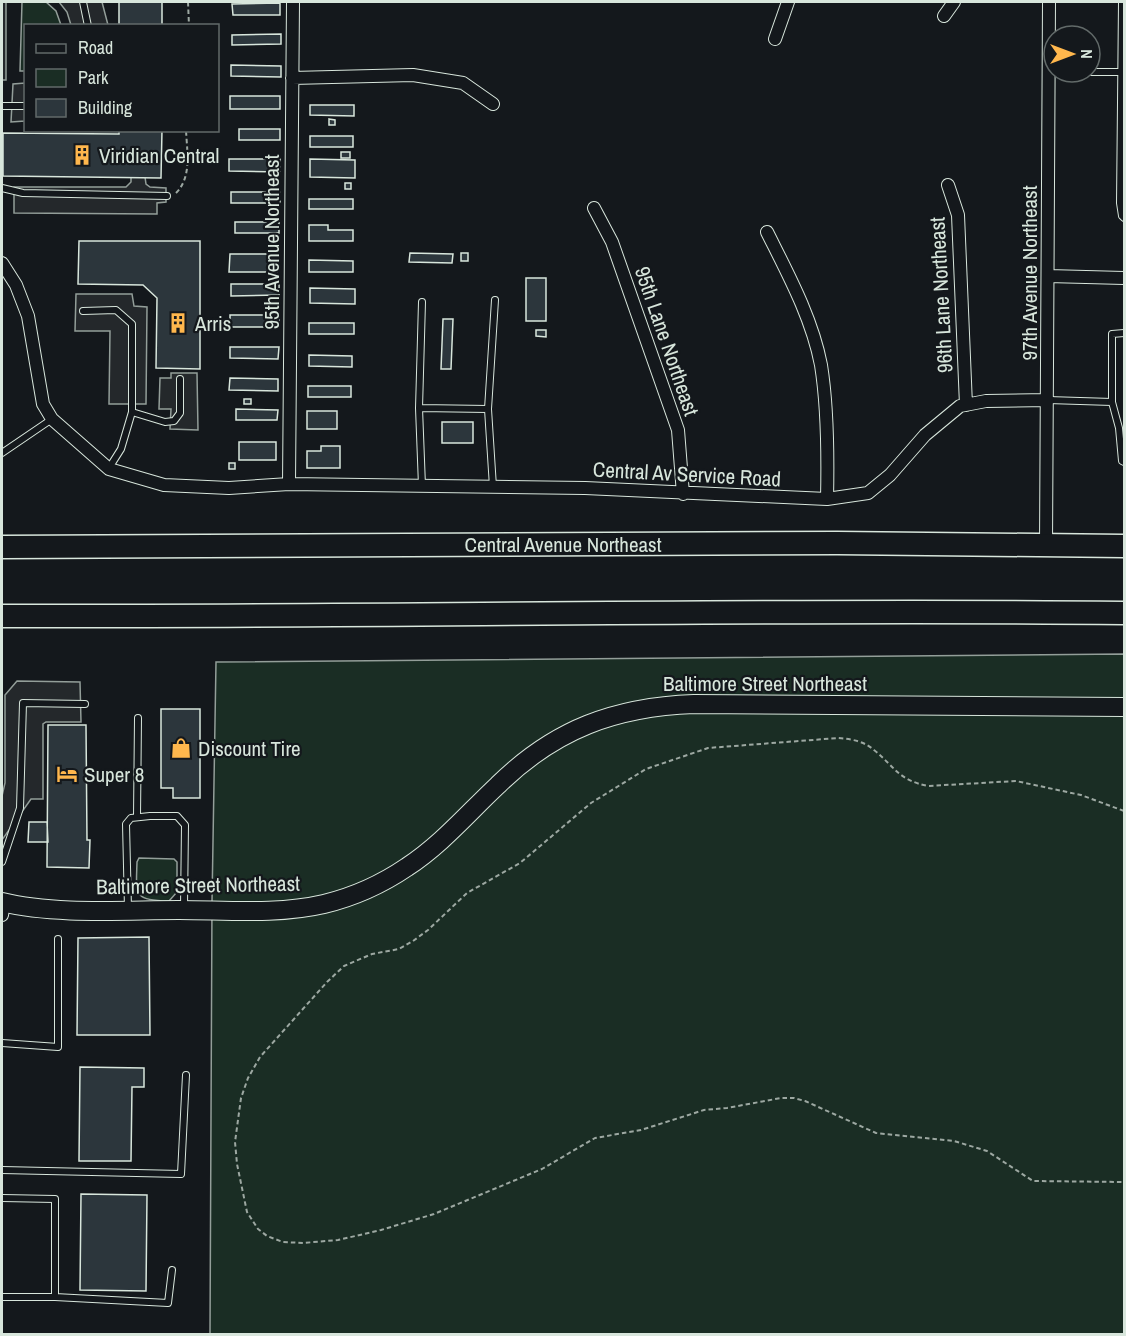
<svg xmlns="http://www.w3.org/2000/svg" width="1126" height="1336" font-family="'Archivo Narrow',sans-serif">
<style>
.green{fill:#1a2d24;stroke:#939e99;stroke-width:1.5}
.parking{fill:#24282b;stroke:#939e99;stroke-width:1.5}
.building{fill:#2c363c;stroke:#d8e6dc;stroke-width:1.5}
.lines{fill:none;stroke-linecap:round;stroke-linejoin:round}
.lane-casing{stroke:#d8e6dc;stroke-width:8}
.street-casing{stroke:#d8e6dc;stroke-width:14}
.secondary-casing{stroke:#d8e6dc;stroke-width:20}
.highway-casing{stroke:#d8e6dc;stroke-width:25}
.path{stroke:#9da8a2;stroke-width:2;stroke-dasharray:4.5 3;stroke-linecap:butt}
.lane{stroke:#14181c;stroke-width:6}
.street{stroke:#14181c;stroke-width:12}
.secondary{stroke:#14181c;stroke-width:18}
.highway{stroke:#14181c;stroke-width:22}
.labels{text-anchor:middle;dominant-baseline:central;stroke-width:4.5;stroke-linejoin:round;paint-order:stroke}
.poi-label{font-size:21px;fill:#d8e6dc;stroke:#14181c;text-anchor:start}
.street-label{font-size:21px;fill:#d8e6dc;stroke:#14181c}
</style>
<rect width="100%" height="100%" fill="#14181c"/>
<path class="green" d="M22 2H46L56 11 61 25 26 26 25 71H20Z
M1124 654V1334H210L212 902 216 662Z
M139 858 174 859 177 862V892L169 901C133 900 136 895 137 862Z"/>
<path class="parking" d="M2 2H6V80H2Z
M59 2H102L108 25H71L67 12Z
M25 83V121L11 122 13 84Z
M131 177H145L146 184 150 187 166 188V202L157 203V214L14 213V187H126L131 182Z
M76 294H132L134 306 147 307 146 404H109L110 331H75Z
M171 373H197L198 430 170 429 171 409H159L160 378H171Z
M17 681 80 682 81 722H46L43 724V799H31L2 840V796L5 783V695Z"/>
<path class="building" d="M119 2H162V26H119Z
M280 3V15H233L232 4Z
M281 34V44L232 45V35Z
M231 65 281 66V77L231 76Z
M230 96H280V109H230Z
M310 105H354V116L310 115Z
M329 119 335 120V125H329Z
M239 129H280V140H239Z
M119 130H162L161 178 3 176V133L119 134Z
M310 136H353V147H310Z
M341 152H350V158H341Z
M229 159H280V172L229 171Z
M310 159 355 160V178L310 177Z
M345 183H351V189H345Z
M231 192H280V203H231Z
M309 199H353V209H309Z
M235 222H279V233H235Z
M309 225H328V230H353V241H309Z
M79 241H200V369L156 368 157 298 143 285 78 284Z
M410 253 453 254 452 263 409 262Z
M461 253H468V261H461Z
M230 254H277V272H229Z
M309 260 353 261V272H309Z
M526 278H546V321H526Z
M231 284H279V295L231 296Z
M310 288 355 289V304L310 303Z
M230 315H279V327H230Z
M443 319H453L451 369H441Z
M309 323H354V334H309Z
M536 330H546V337L536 336Z
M230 347H279L278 359 230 358Z
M309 355 352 356V367L309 366Z
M230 378 278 379V391L229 390Z
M308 386H351V397H308Z
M244 399H251V404H244Z
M236 409 278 410 277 420H236Z
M307 411H337V429H307Z
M442 422H473V443H442Z
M239 442H276V460H239Z
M321 446H340V468H307V451H321Z
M229 463H235V469H229Z
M161 709H200V798H173V788H161Z
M48 725H86L87 840H90L89 868 47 867Z
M29 822H47L48 842H28Z
M149 937 150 1035H77L78 938Z
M80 1067 144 1068V1087H132L131 1161H79Z
M81 1194 147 1195 146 1291 80 1290Z"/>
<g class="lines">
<g class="lane-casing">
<path id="lane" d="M83 2 88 26
M1122 2 1120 203 1122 216 1124 218
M1081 72H1124
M2 106H26
M2 188 23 193 167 196
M83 311 116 310 132 324V412L121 449 109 468
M1048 400 1112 402V334L1124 333
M1112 402 1119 428 1122 461 1124 462
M419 408 422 302
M488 409 495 300
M132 412 165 422 174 421 180 413V379
M2 453 52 419
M422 486 419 408 488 409 493 487
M137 817 138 718
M2 862 20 808 23 703 85 704
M128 909 126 824 131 818 150 816H177L185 825 184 907
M2 1043 58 1047V939
M2 1170 181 1174 186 1075
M2 1198 55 1199V1297H2
M55 1297 168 1303 172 1270"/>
</g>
<g class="street-casing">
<path id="street" d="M944 16 954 2
M775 39 788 2
M292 78 413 75 463 83 493 104
M948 185 958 215 966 405
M594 208 612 242 678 430 683 494
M767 232C788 274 812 318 821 365 828 409 828 455 827 499
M2 263 16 285 28 316 43 404 52 419 109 469 164 485 229 488 289 484 585 488 827 499 868 493 890 475 925 435 960 406 986 401 1048 400
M1048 276 1124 278
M289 484 293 2
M1046 545 1049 2
M2 915 4 903"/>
</g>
<g class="secondary-casing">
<path id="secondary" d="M2 902C54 915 124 910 179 910 226 910 277 915 324 904 353 897 382 884 407 867 441 845 468 813 498 785 555 729 615 707 694 704L1124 707"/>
</g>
<g class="highway-casing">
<path id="highway" d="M2 547 837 543 1124 546
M2 616C376 617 750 609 1124 613"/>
</g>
<path class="path" d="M188 2 189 26
M176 193C192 177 187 152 186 130
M1124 811 1081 795 1016 781 928 786C898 780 895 767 874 750 864 741 851 739 838 738L708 748 646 769 591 803 520 863 467 893 428 930 413 941 399 949 372 954 344 966 327 982 260 1057 248 1078 241 1098 235 1142 237 1164 247 1212 258 1229 267 1236 283 1242 303 1243 338 1240 381 1230 434 1214 542 1169 595 1138 641 1130 704 1110 727 1108 781 1098H794L805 1101 876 1133 954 1141 987 1151 1033 1181 1124 1182"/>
<use href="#lane" class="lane"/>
<use href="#street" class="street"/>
<use href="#secondary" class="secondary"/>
<use href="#highway" class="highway"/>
</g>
<defs>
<g id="building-bare" transform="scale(1.62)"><path d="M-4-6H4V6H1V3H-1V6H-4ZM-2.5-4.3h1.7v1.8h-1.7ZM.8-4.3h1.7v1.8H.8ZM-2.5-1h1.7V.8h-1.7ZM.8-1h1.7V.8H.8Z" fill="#ffb74d" stroke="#14181c" stroke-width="2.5" paint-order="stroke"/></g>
<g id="shop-bare" transform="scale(1.62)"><path d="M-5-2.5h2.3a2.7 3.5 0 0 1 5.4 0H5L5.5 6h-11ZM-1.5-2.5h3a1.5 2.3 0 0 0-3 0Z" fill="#ffb74d" stroke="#14181c" stroke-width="2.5" paint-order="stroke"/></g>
<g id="hotel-bare" transform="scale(1.62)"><path d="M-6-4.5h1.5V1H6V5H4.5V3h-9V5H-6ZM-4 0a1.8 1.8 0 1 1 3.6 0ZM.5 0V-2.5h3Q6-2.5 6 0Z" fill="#ffb74d" stroke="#14181c" stroke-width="2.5" paint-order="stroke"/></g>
</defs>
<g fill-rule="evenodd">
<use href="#building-bare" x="82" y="155"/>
<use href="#building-bare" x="178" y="323"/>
<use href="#shop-bare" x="181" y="748"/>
<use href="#hotel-bare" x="67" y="774"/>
</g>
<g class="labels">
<g class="poi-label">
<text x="99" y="155">Viridian Central</text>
<text x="195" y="323">Arris</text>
<text x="198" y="748">Discount Tire</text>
<text x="84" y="774">Super 8</text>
</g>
<g class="street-label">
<text transform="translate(271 242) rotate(-90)">95th Avenue Northeast</text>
<text transform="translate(1029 273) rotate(-90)">97th Avenue Northeast</text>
<text transform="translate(941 295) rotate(-93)">96th Lane Northeast</text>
<text transform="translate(667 341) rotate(71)">95th Lane Northeast</text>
<text transform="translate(687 474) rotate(3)">Central Av Service Road</text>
<text x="563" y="544">Central Avenue Northeast</text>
<text x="765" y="683">Baltimore Street Northeast</text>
<text transform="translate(198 885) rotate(-1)">Baltimore Street Northeast</text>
</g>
</g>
<rect width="1126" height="1336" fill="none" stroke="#d8e6dc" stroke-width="6"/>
<rect x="24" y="24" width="195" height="108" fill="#14181c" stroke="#626a69" stroke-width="1.5"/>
<rect x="36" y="44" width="30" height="9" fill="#14181c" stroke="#626a69" stroke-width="1.5"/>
<text x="78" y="54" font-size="18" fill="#d8e6dc">Road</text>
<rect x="36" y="69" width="30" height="18" fill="#1a2d24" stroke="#626a69" stroke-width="1.5"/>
<text x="78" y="84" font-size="18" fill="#d8e6dc">Park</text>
<rect x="36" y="99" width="30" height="18" fill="#2c363c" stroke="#626a69" stroke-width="1.5"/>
<text x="78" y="114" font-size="18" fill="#d8e6dc">Building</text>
<g transform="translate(1072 54) rotate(90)"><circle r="28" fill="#14181c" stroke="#626a69" stroke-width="1.5"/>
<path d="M0-4.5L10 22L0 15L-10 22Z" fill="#ffb74d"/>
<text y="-9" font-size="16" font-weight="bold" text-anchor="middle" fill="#d8e6dc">N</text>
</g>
</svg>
